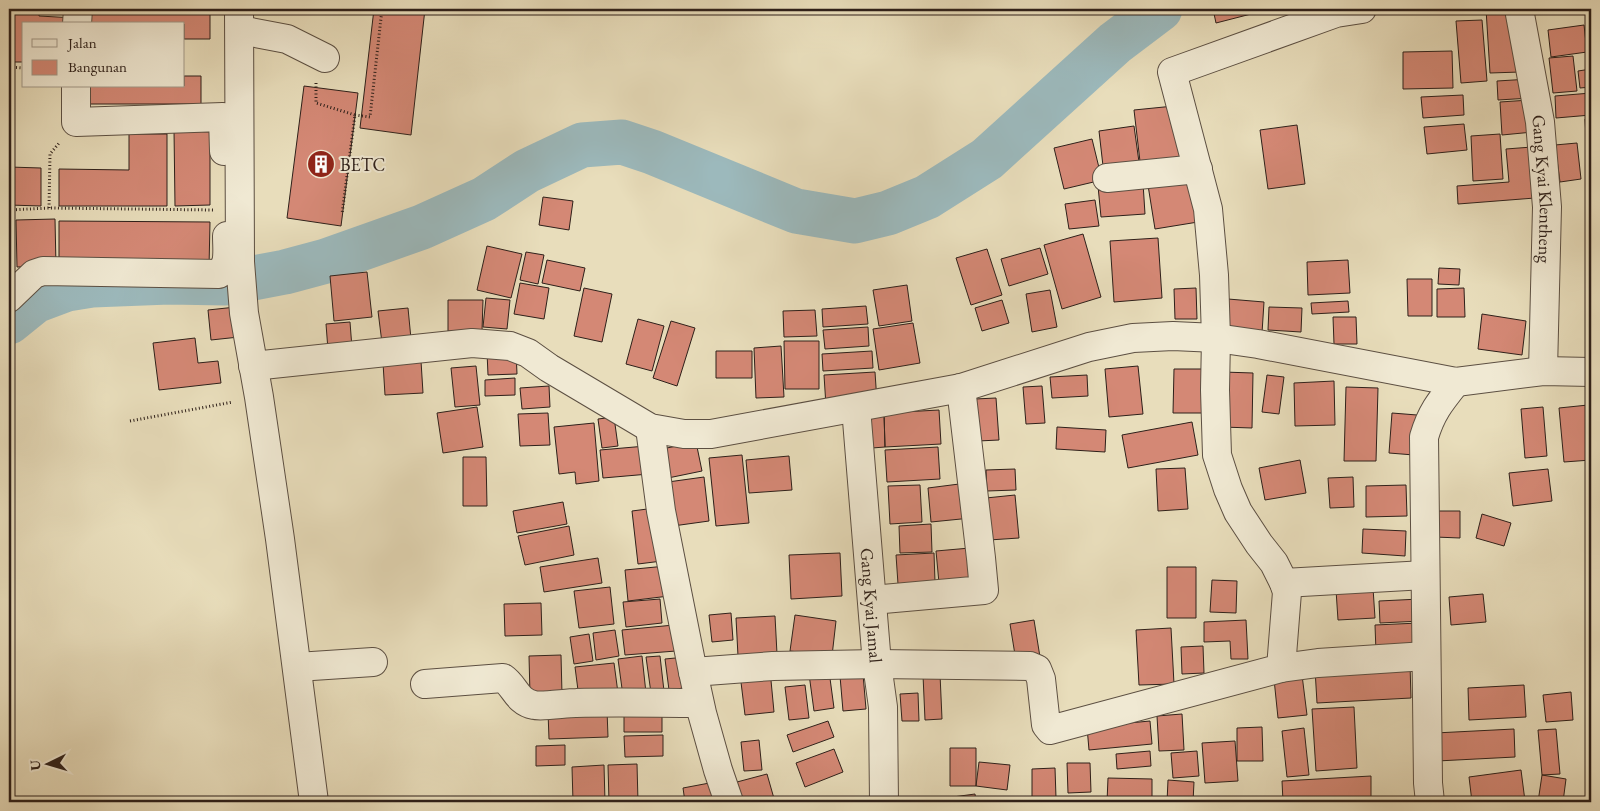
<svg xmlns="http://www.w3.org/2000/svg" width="1600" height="811" font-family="'EB Garamond',serif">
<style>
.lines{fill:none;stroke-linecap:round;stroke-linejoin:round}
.river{stroke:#9cb9bc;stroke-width:45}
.building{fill:#d48875;stroke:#2e201a}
.minor-casing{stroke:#5c4f42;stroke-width:30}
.path{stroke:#2e201a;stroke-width:3;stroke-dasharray:1 2.5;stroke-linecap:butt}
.minor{stroke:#f0e9d3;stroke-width:28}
.labels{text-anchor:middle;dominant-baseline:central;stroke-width:4;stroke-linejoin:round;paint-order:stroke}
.poi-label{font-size:18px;fill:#2e201a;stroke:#f0e9d3;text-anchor:start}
.street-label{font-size:18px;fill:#2e201a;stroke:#f0e9d3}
</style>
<rect width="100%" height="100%" fill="#e8ddbb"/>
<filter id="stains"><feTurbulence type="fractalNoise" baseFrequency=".004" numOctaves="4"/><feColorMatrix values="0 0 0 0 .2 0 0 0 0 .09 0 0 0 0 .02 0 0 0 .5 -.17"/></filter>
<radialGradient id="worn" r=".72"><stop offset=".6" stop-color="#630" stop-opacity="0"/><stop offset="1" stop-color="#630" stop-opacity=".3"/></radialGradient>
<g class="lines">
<path class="river" d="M9 322 35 301 67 289 92 285 169 282 226 283 285 272 326 261 422 227 484 199 527 171 582 145 622 142 652 152 796 211 855 221 888 213 927 197 987 159 1115 43 1160 9"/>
</g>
<path class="building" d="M9 9H39V16L75 18V24H24V62H9Z
M79 9H210V39H184V24H79Z
M374 9H425L411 135 360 128Z
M1213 9H1250L1251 14 1216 23Z
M1486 9H1516L1520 72 1490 73Z
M1482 20 1487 81 1461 83 1456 21Z
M1584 25 1587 52 1551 57 1548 30Z
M1452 51 1453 88 1403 89V52Z
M1573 56 1577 91 1553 93 1549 58Z
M1591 69V87L1580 88 1578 71Z
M184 76H201V104H79V86H184Z
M1530 79 1531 98 1498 100 1497 81Z
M304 86 358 93 341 226 287 218Z
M1591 93V115L1556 118 1555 96Z
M1463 95 1464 115 1423 118 1421 97Z
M1530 100 1533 132 1502 135 1500 102Z
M1174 106 1182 165 1141 170 1134 110Z
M1585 119H1591V137H1586Z
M1464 124 1467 150 1427 154 1424 127Z
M1297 125 1305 184 1268 189 1260 130Z
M1134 126 1139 162 1103 166 1099 131Z
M174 130H210V205L175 206Z
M129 134H167V206H59V169L129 170Z
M1500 134 1503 179 1473 181 1471 136Z
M1092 139 1102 180 1064 189 1054 148Z
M1577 143 1581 179 1560 182 1555 145Z
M1532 147 1535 198 1458 204 1457 186 1509 182 1506 149Z
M9 167 41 168V206L9 205Z
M1190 172 1198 222 1155 229 1147 179Z
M1143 183 1145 214 1101 217 1098 186Z
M543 197 573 201 569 230 539 225Z
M1095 200 1099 226 1069 229 1065 204Z
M55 219 56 266 17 267 16 220Z
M59 221 210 222 209 268 59 267Z
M9 222H10V270H9Z
M1083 234 1101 297 1062 309 1044 245Z
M1158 238 1162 298 1114 302 1110 241Z
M487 246 522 254 511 298 477 290Z
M1040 248 1048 274 1009 286 1001 259Z
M987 249 1002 295 971 305 956 258Z
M526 252 544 255 538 284 520 280Z
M547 260 585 268 580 291 542 283Z
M1348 260 1350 293 1308 295 1307 262Z
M1439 268 1460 269 1459 285 1438 284Z
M367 272 372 317 334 321 330 276Z
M1407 279H1432V316H1408Z
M520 283 549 288 544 319 514 314Z
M907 285 912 321 879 326 873 290Z
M584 288 612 294 602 342 574 336Z
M1196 288 1197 319H1175L1174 289Z
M1464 288 1465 317H1437V289Z
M1050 290 1057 327 1032 332 1026 294Z
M486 298 510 300 507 329 483 327Z
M1228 299 1264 302 1262 333 1226 330Z
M448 300H483L482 331H448Z
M1002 300 1009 323 982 331 975 308Z
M1348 301 1349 312 1312 314 1311 303Z
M866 306 868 324 823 327 822 309Z
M236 307 239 337 211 340 208 310Z
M1269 307 1302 308 1301 332 1268 330Z
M408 308 411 339 382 343 378 311Z
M815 310 817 336 784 337 783 311Z
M1482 314 1526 321 1522 355 1478 349Z
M1333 317H1356L1357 344H1334Z
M638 319 664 326 652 371 626 364Z
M671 321 695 328 677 386 653 378Z
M350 322 352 348 328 350 326 324Z
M913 323 920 363 879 370 873 329Z
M868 327 869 346 825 349 823 330Z
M195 338 198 363 218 361 221 383 159 390 153 343Z
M784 341H819V389H785Z
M781 346 784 397 756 398 754 348Z
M516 351 517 374 488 375 487 352Z
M716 351H752V378H716Z
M872 351 873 368 823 371 822 354Z
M421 361 423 393 385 395 383 363Z
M476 366 480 405 455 407 451 368Z
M1138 366 1143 414 1109 417 1105 369Z
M1174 369H1204L1203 413H1173Z
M875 372 877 402 826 406 824 375Z
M1223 372 1253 373 1252 428 1222 427Z
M1087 375 1088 396 1052 398 1050 377Z
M1267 375 1284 377 1279 414 1262 412Z
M515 378V395L485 396V380Z
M1334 381 1335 425 1295 426 1294 383Z
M549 386 550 407 522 409 520 388Z
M1042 386 1045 423 1026 424 1023 387Z
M1346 387 1378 388 1376 461H1344Z
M996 398 999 440 978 441 975 399Z
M1588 405 1591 460 1564 462 1559 408Z
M477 407 483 447 443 453 437 413Z
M1543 407 1547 456 1525 458 1521 409Z
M939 410 941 444 885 447 884 413Z
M548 413 550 445 520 446 518 414Z
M884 413 885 447 872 448 871 414Z
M1392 413 1417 415 1414 455 1389 453Z
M614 417 618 446 602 448 598 419Z
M1192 422 1198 455 1128 468 1122 435Z
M594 423 599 481 576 484 575 472 559 474 554 427Z
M1057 427 1106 430 1105 452 1056 449Z
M696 442 702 471 668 478 662 449Z
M646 446 649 474 603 478 600 450Z
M938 447 940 479 887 482 885 450Z
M742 455 749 523 716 526 709 458Z
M789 456 792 490 749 493 746 460Z
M463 457H486L487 506H463Z
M1300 460 1306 493 1265 500 1259 468Z
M1185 468 1188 509 1158 511 1156 469Z
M1015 469 1016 490 987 491 986 470Z
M1548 469 1552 501 1513 506 1509 473Z
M704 477 709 521 673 526 668 482Z
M1353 477 1354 507 1330 508 1328 478Z
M967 483 971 518 931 522 928 488Z
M920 485 922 522 890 524 888 486Z
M1406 485 1407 516 1366 517V486Z
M1015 495 1019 538 989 540 986 498Z
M563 502 567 524 517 533 513 511Z
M655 508 662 561 638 564 632 511Z
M1436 511H1460V538L1435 537Z
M1482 514 1511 523 1504 546 1476 538Z
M931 524 932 552 900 553 899 526Z
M569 526 574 555 525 565 518 536Z
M1363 529 1406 531 1405 556 1362 553Z
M970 548 973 580 939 583 936 551Z
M840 553 842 596 791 599 789 555Z
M934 553 935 582 898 584 896 555Z
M598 558 602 583 544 592 540 567Z
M666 566 669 596 628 601 625 570Z
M1167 567H1196V618H1167Z
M1212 580 1237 581 1236 613 1210 612Z
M610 587 614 624 579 628 574 591Z
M1373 588 1375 618 1338 620 1336 590Z
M1483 594 1486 622 1451 625 1449 597Z
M660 599 662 623 626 627 623 602Z
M1420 599 1421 621 1380 623 1379 601Z
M541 603 542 635 505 636 504 604Z
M731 613 733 640 712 642 709 615Z
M795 615 836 621 832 656 790 651Z
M775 616 777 654 738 656 736 618Z
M1034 620 1040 657 1016 661 1010 624Z
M1246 620 1248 659H1231L1230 641 1204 642V622Z
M1419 623 1420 649 1376 652 1375 625Z
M674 625 676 651 625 655 622 630Z
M1171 628 1174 684 1139 685 1136 630Z
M615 630 619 656 596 660 593 633Z
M589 634 593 661 574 664 570 637Z
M1203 646 1204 673 1182 674 1181 647Z
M561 655 562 694 530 695 529 656Z
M642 656 646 693 623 696 618 659Z
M660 656 664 691 651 693 646 657Z
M686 657 690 687 669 690 665 659Z
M614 663 618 693 579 698 575 667Z
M1410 665 1411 698 1317 703 1315 669Z
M770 670 774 712 745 715 740 674Z
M829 671 834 708 814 711 809 674Z
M863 674 866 709 843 711 840 676Z
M940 674 942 719 925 720 923 675Z
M1302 675 1307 715 1278 718 1274 679Z
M805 685 809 718 789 720 785 687Z
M1524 685 1526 717 1469 720 1468 688Z
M1571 692 1573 720 1546 722 1543 695Z
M918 693 919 721H902L900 694Z
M662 707V732H624V708Z
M1354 707 1357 768 1316 771 1312 709Z
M607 710 608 737 549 739 548 712Z
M1182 714 1184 750 1159 751 1157 716Z
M828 721 834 737 793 752 787 735Z
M1150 721 1152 744 1089 750 1087 727Z
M1262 727 1263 761H1237V728Z
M1304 728 1309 775 1287 777 1282 731Z
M1514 729 1515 757 1437 761 1435 733Z
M1556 729 1560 774 1542 775 1538 730Z
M663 735V756L625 757 624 736Z
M759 740 762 770 744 771 741 742Z
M1235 741 1238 781 1205 783 1202 743Z
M565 745V765L536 766V746Z
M950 748H976V786H950Z
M834 749 843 772 805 787 796 763Z
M1150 751 1151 766 1117 769 1116 754Z
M1197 751 1199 776 1173 778 1171 753Z
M979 762 1010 765 1007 790 976 786Z
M1067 763H1090L1091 792 1068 793Z
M637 764 638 802H609L608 765Z
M604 765 605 802H573L572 767Z
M1055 768 1056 798 1032 799V769Z
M1521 770 1525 801 1513 802H1472L1469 777Z
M767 774 775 802H742L737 782Z
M1542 775 1566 779 1563 802H1538Z
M1371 776V799L1283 802 1282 781Z
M1108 778 1152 779V802H1107Z
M1168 780 1194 782 1193 802H1167Z
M720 781 724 802H685L683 788Z
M975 794 976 802H938V799Z"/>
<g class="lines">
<g class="minor-casing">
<g id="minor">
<path d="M239 9 240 262 244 313 259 397 280 539 314 802"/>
<path id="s1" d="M1519 9 1540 122 1547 207 1543 371"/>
<path d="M77 24 78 9"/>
<path d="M240 30 287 39 325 58"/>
<path d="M76 86V122L223 117 224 151"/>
<path d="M1107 178 1198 169"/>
<path d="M9 298 34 274 43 271 219 274C230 265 227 250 227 236"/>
<path d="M253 366 472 343 510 346 528 353 549 368 650 428 684 434H711L961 388 1089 347 1133 338 1173 336 1216 338 1258 344 1456 382 1543 371 1591 372"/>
<path id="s2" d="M856 408 877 664 883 707 884 802"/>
<path d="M650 428 661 511 693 672 702 713 718 770 729 802"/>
<path d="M1284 583 1425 575"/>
<path d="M872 600 984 590 981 558 961 388"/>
<path d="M297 667 373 662"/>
<path d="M1281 668 1318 663 1426 656"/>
<path d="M693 672 773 666 877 664 1030 666 1037 669 1041 679 1046 725 1050 730 1281 668 1287 592 1284 583 1274 563 1259 544 1238 512 1228 489 1217 455 1215 390 1216 338 1214 275 1208 209 1172 72 1336 13 1362 9"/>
<path d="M425 684 503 678C515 686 517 702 534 705 542 707 566 703 576 703 617 702 658 703 699 703"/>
<path d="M1430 802 1428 783 1424 437C1431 413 1440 402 1456 382"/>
</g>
</g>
<path class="path" d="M9 67 24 68
M316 83V103L355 115 342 214
M355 115 370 117 382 9
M49 208 50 154 60 142
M9 210 49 208 215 210
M130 421 233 402"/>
<use href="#minor" class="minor"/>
</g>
<defs>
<g id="building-disc" transform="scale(1.4375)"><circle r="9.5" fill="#8f2418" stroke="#f0e9d3"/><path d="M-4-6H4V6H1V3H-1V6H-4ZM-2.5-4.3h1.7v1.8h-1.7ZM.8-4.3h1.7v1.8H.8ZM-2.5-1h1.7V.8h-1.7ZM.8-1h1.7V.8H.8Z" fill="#fff"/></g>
</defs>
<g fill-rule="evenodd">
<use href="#building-disc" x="321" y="164"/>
</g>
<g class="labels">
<g class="poi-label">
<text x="340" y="164">BETC</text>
</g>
<g class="street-label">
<text stroke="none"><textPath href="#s1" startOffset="182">Gang Kyai Klentheng</textPath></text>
<text stroke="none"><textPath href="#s2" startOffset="198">Gang Kyai Jamal</textPath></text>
</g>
</g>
<rect width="1600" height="811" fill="none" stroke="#e8ddbb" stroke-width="30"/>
<rect x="10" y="10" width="1580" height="791" fill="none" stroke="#2e201a" stroke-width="2.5"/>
<rect x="15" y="15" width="1570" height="781" fill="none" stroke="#2e201a"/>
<rect x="22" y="22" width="162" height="65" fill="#f0e9d3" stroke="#a29989"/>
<rect x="32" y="39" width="25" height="8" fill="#f0e9d3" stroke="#a29989"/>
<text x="68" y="48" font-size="15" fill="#2e201a">Jalan</text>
<rect x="32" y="60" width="25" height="15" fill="#d48875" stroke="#a29989"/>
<text x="68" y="72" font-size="15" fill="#2e201a">Bangunan</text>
<g transform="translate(48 764) rotate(265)" stroke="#f0e9d3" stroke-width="4" paint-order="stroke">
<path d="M0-4L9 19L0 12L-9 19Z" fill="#2e201a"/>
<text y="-8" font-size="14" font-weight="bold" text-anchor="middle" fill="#2e201a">U</text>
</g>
<rect width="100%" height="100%" filter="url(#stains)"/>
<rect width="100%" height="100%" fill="url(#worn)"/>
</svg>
